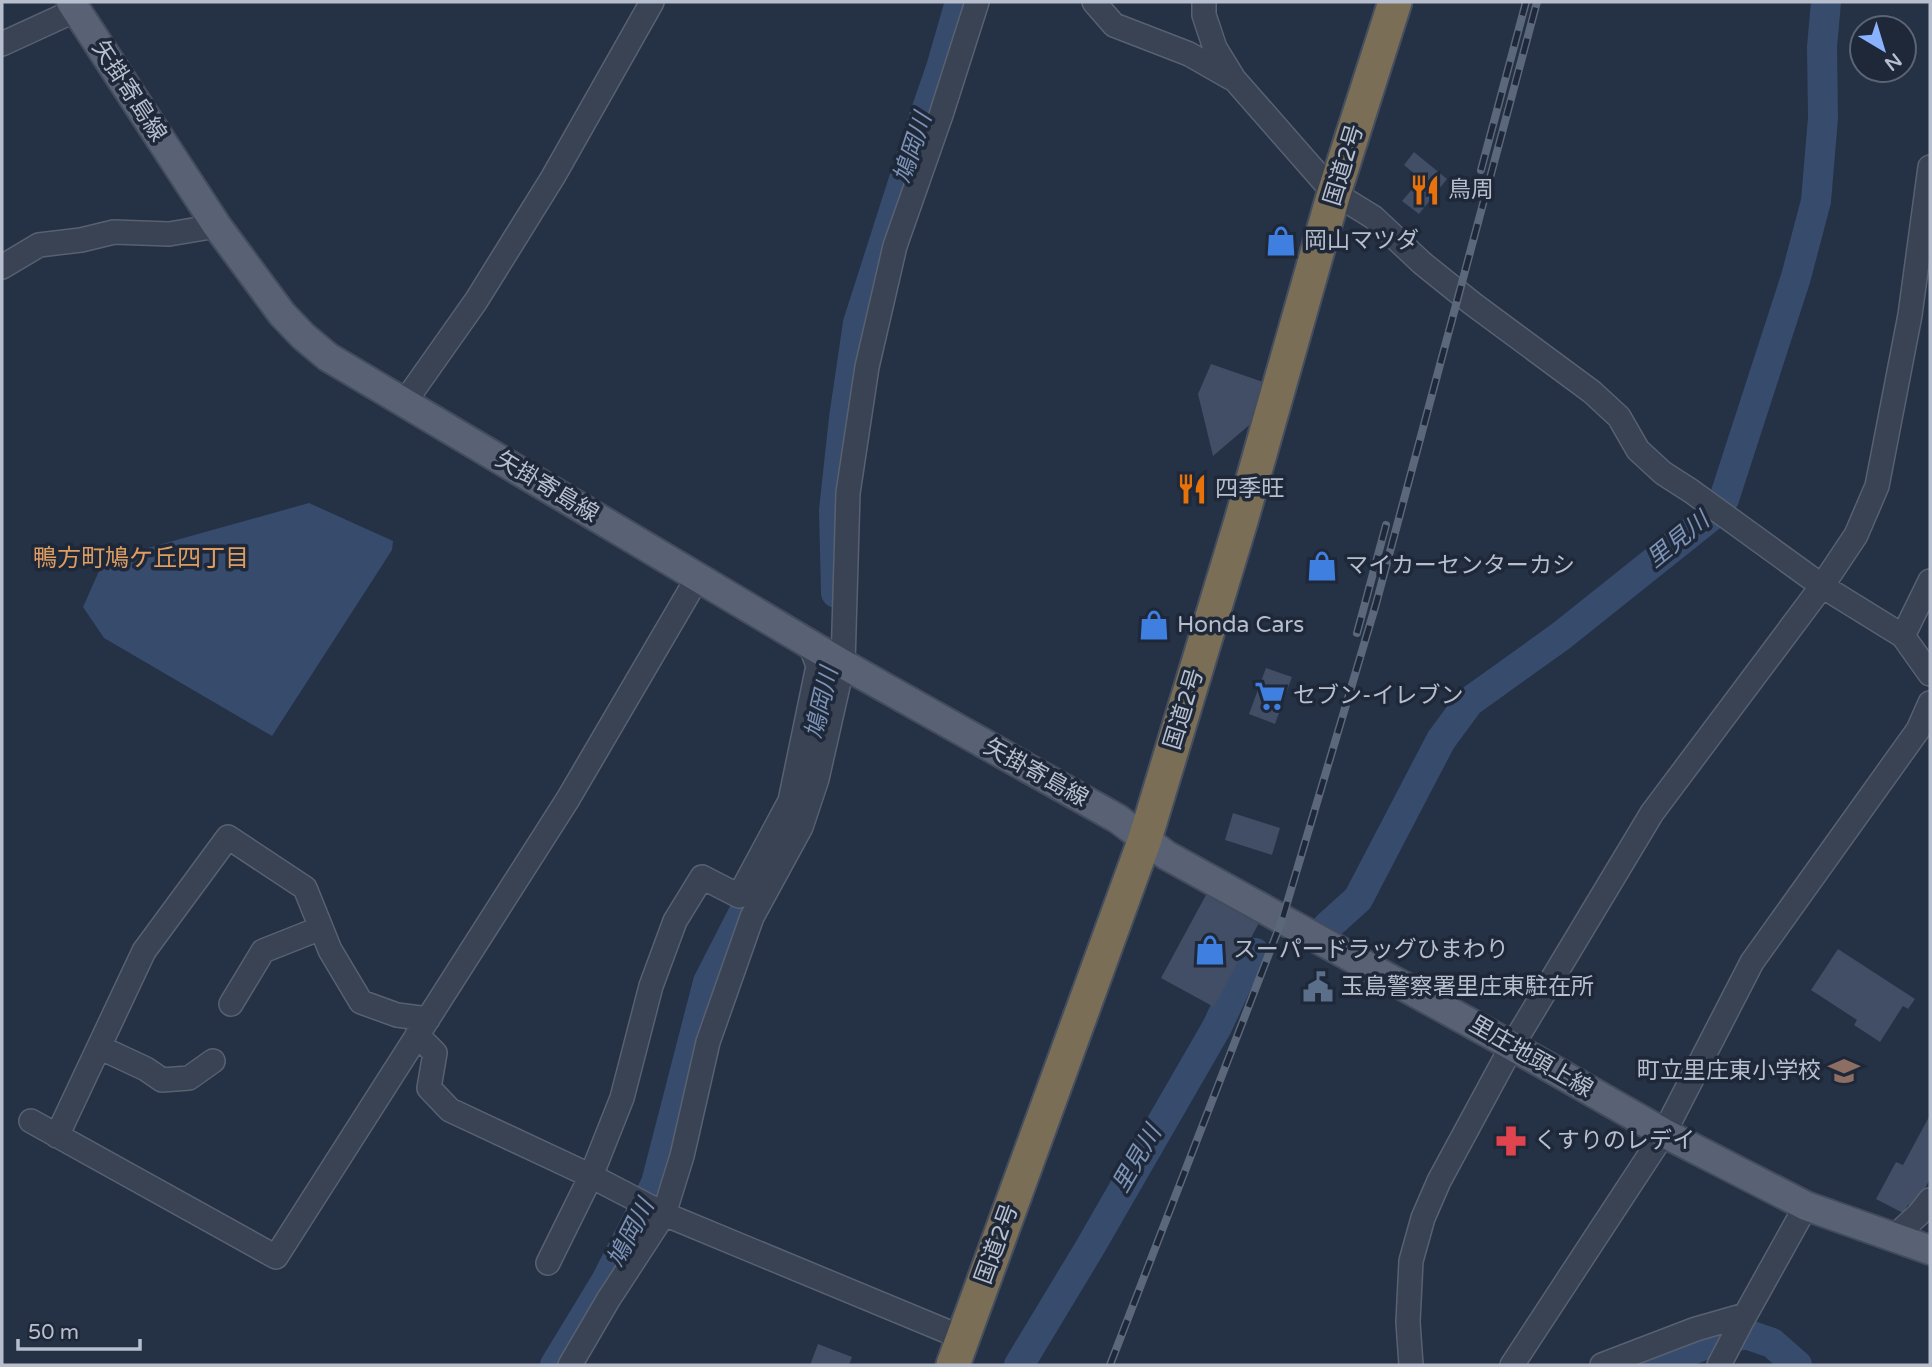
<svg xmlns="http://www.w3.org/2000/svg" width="1932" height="1367" font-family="'Varela Round','Noto Sans JP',sans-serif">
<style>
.water{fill:#374b6d}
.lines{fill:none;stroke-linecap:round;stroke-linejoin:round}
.river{stroke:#374b6d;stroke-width:30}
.building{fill:#414e65}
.minor-casing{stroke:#586171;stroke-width:26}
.major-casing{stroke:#434c5d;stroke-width:32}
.highway-casing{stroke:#444e5e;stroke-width:37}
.minor{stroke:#394354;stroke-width:23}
.major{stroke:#586274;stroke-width:28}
.highway{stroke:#7b6e56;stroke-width:33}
.rail-casing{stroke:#5b677b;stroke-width:8}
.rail{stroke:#1e2839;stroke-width:5;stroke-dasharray:16;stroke-linecap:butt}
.labels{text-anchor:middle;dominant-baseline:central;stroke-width:7;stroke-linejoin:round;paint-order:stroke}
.street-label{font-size:23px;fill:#b7bfce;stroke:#1e2839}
.poi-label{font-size:23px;fill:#b7bfce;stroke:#1e2839;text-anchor:start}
.water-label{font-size:24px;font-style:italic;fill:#7c93b7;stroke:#1e2839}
.neighbourhood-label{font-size:24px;fill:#de9d61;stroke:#1e2839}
</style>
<rect width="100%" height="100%" fill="#253145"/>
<path class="water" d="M309 503 393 541 392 550 272 736 104 638 83 607 100 569 123 555Z"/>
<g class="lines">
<path class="river" d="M836 593 834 510 844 418 858 323 923 120 941 68 960 2
M1328 926 1358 899 1441 740 1469 702 1561 636 1710 517 1724 499 1796 277 1816 201 1823 118 1822 47 1826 2
M555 1365 606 1281 656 1183 708 982 755 890
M1019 1365 1089 1249 1217 1027 1249 958 1255 953
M1651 1365 1710 1343 1746 1334 1772 1343 1797 1365"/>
</g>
<path class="building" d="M1414 152 1447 179 1419 214 1402 201 1421 179 1404 165Z
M1211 364 1266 383 1254 421 1213 456 1198 394Z
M1266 668 1292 677 1275 724 1249 714Z
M1233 813 1280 828 1272 855 1225 840Z
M1207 893 1260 921 1214 1007 1161 978Z
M1838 949 1915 999 1908 1009 1903 1006 1880 1042 1854 1025 1857 1020 1811 990Z
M1930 1115V1179L1914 1208 1908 1205 1903 1213 1876 1199 1896 1162 1903 1165Z
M818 1344 852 1357 849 1365H810Z"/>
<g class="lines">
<g class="minor-casing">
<path id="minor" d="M1094 2 1114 25 1189 54 1231 78
M1204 2V15L1215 48 1234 79 1334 193 1373 217 1422 263 1473 304 1592 392 1619 417 1638 450 1663 473 1691 491 1822 586 1903 636 1930 674
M2 44 76 10
M2 267 39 245 81 240 114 232 169 234 217 226
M404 403 476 301 553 177 652 2
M1903 636 1930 581
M231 1004 263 951 321 928
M417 1035 435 1053 429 1088 450 1110 591 1176 664 1214 963 1338
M99 1047 146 1069 162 1080 189 1078 213 1061
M31 1121 276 1257 568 799 698 577
M57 1136 144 951 228 837 305 888 330 950 361 1002 397 1015 428 1019
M1894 1237 1919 1214 1930 1200
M548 1263 591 1176 622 1098 651 986 675 921 702 877 739 896 790 801 818 666 810 644
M570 1365 608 1300 664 1214 682 1156 708 1042 752 917 801 827 817 779 843 664 848 493 867 367 895 246 941 115 977 2
M1411 1365 1408 1322 1411 1261 1423 1218 1439 1181 1512 1046 1652 813 1822 586 1856 535 1877 486 1910 315 1930 167
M1512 1365 1664 1133 1752 962 1918 730 1930 703
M1602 1365 1696 1329 1745 1315
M1719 1365 1742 1321 1806 1206"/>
</g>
<g class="major-casing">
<path id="major" d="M71 2 217 226 282 314 303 336 328 357 843 664 1118 819 1166 855 1512 1046 1664 1133 1806 1206 1930 1250"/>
</g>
<g class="highway-casing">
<path id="highway" d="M953 1365 1145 839 1241 521 1334 193 1395 2"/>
</g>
<use href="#minor" class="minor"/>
<use href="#major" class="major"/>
<use href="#highway" class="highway"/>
<g class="rail-casing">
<path id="rail" d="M1481 170 1526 2
M1357 633 1386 525
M1110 1365 1282 920 1376 604 1537 2"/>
</g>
<use href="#rail" class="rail"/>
</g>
<defs>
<g id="restaurant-bare" transform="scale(2.415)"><path d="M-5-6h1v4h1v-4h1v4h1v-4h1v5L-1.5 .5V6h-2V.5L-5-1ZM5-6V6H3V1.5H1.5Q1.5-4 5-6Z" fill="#e8710a" stroke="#1e2839" stroke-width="2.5" paint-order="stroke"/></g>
<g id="shop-bare" transform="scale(2.415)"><path d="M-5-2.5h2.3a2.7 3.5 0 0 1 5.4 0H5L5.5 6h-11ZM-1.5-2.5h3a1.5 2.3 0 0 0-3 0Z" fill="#3f7fe0" stroke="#1e2839" stroke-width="2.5" paint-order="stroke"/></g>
<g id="supermarket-bare" transform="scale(2.415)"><path d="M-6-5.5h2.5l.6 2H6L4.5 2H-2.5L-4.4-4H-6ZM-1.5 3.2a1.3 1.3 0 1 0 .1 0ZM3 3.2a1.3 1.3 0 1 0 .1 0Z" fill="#3f7fe0" stroke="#1e2839" stroke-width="2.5" paint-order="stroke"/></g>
<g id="civic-bare" transform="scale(2.415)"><path d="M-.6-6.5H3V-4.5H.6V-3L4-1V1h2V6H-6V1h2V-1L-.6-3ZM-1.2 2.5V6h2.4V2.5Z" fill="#5c6f8a" stroke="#1e2839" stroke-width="2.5" paint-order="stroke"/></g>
<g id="school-bare" transform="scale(2.415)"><path d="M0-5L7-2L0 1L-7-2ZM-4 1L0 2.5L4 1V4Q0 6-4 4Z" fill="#8d6e63" stroke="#1e2839" stroke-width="2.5" paint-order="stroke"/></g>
<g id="pharmacy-bare" transform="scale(2.415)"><path d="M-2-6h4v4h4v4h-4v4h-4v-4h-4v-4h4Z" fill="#e0444e" stroke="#1e2839" stroke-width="2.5" paint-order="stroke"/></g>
</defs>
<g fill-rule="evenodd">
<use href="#restaurant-bare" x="1425" y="190"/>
<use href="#shop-bare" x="1281" y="241"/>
<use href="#restaurant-bare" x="1192" y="489"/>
<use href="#shop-bare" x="1322" y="566"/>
<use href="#shop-bare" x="1154" y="625"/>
<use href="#supermarket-bare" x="1270" y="696"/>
<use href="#shop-bare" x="1210" y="950"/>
<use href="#civic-bare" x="1318" y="987"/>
<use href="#school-bare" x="1844" y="1071"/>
<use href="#pharmacy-bare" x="1511" y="1141"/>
</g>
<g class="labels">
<g class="street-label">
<text transform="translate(129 91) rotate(57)">矢掛寄島線</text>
<text transform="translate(1344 165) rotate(-73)">国道2号</text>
<text transform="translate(547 487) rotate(31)">矢掛寄島線</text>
<text transform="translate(1184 709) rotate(-73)">国道2号</text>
<text transform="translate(1036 773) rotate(29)">矢掛寄島線</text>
<text transform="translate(1531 1057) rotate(30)">里庄地頭上線</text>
<text transform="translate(997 1244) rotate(-70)">国道2号</text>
</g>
<g class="poi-label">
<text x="1448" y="190">鳥周</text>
<text x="1304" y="241">岡山マツダ</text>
<text x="1215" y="489">四季旺</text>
<text x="1345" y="566">マイカーセンターカシ</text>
<text x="1177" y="625">Honda Cars</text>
<text x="1293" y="696">セブン-イレブン</text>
<text x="1233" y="950">スーパードラッグひまわり</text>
<text x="1341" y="987">玉島警察署里庄東駐在所</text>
<text x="1821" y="1071" text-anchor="end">町立里庄東小学校</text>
<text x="1534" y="1141">くすりのレデイ</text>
</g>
<g class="water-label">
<text transform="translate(913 148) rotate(-72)">鳩岡川</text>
<text transform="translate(1678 540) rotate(-39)">里見川</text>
<text transform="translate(822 703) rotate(-77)">鳩岡川</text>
<text transform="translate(1137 1159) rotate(-60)">里見川</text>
<text transform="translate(631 1233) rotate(-63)">鳩岡川</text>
</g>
<g class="neighbourhood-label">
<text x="141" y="558">鴨方町鳩ケ丘四丁目</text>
</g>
</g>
<rect width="1932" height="1367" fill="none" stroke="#b7bfce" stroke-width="7"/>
<g transform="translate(1883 49) rotate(142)"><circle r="33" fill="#1e2839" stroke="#5b6475" stroke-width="2"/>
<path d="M0-5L12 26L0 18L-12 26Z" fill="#8ab2ff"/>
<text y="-10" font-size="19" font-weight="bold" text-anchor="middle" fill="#b7bfce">N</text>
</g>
<path d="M18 1339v10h122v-10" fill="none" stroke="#b7bfce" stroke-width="3.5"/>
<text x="28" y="1339" font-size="21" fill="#b7bfce" stroke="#1e2839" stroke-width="5" paint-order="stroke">50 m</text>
</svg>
